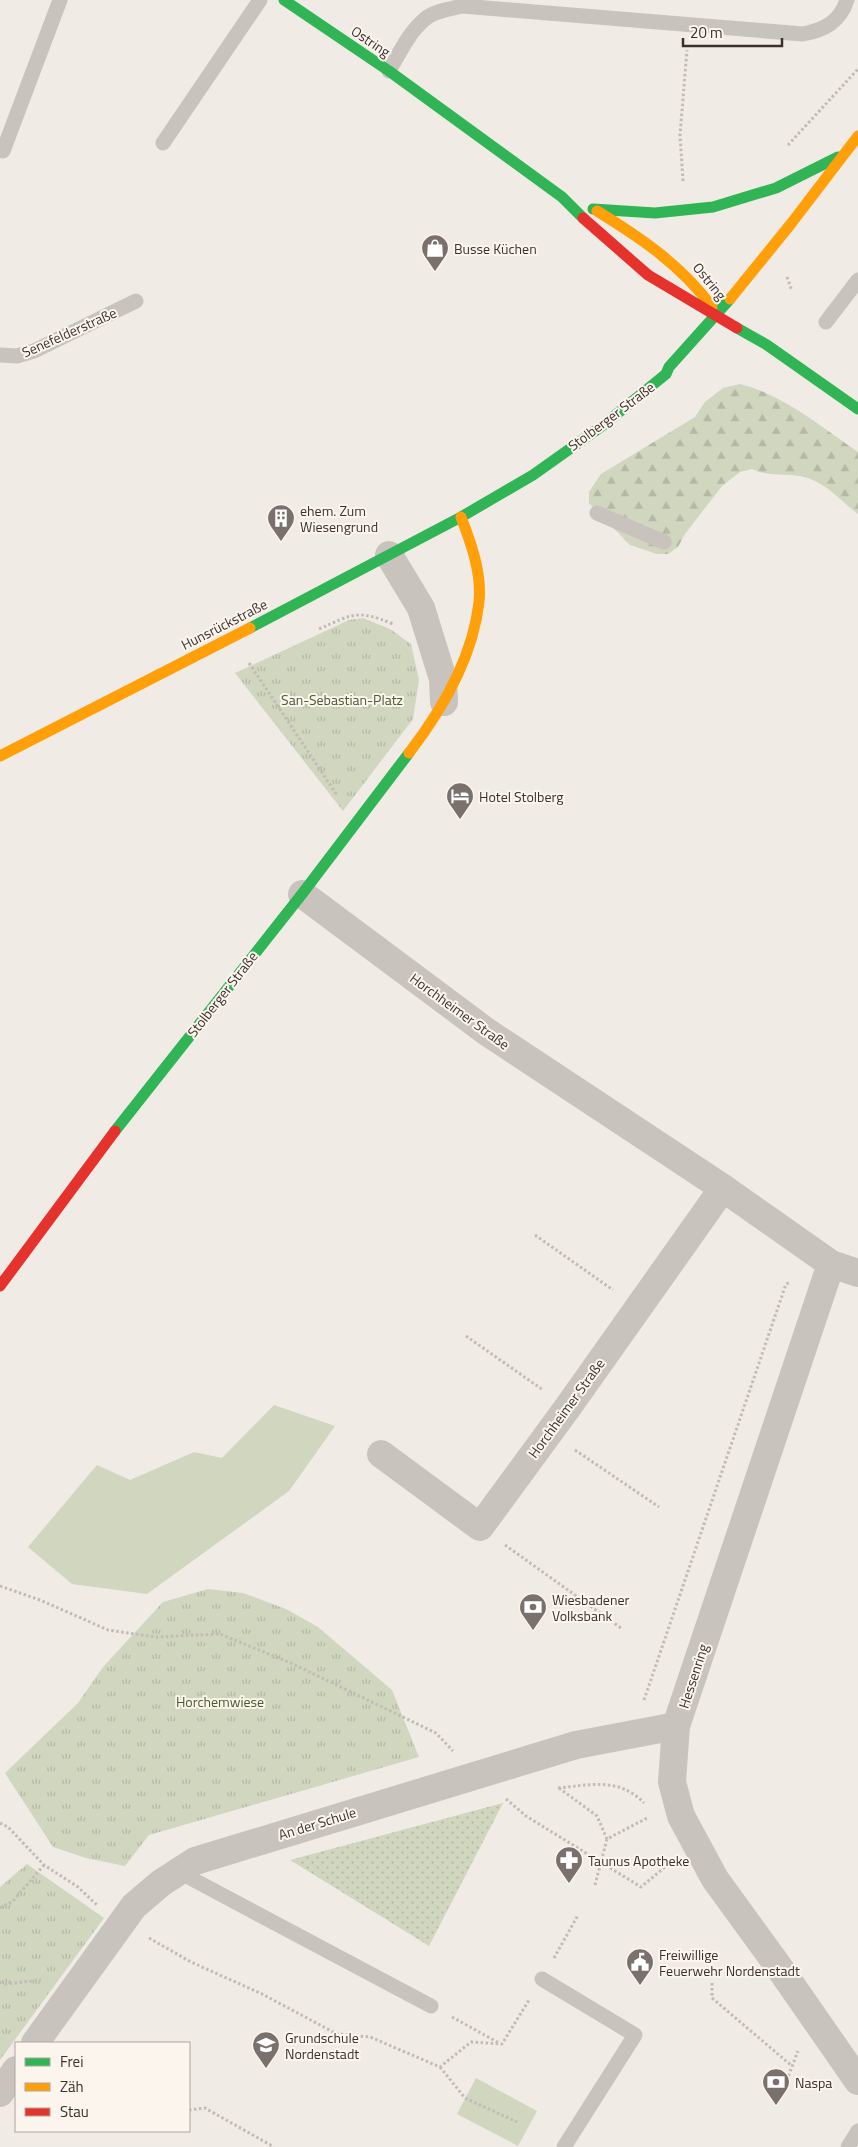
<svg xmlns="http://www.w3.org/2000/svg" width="858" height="2147" font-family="'Titillium Web',sans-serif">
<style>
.grass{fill:url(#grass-dots)}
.forest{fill:url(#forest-firs)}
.park{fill:url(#park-tufts)}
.garden{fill:#d1d6bf}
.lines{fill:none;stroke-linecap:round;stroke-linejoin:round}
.path{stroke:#c2bbb6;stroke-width:3;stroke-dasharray:2.5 2.5;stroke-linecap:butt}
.lane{stroke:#c9c3be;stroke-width:15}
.street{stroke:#c9c3be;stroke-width:28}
.fast{stroke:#30b455;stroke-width:11}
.slow{stroke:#ff9f0a;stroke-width:11}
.jam{stroke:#e5322d;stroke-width:11}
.labels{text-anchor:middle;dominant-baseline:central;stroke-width:4;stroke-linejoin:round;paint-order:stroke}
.street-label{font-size:14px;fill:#3b302b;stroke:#fbf5ee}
.poi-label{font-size:14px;fill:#3b302b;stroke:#fbf5ee;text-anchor:start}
.park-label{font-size:14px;fill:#4a5a2e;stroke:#fbf5ee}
</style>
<defs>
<pattern id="grass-dots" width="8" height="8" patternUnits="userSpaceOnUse" patternTransform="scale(1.25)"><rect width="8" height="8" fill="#d1d6bf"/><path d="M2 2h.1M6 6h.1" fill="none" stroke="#b4b8a4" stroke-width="1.8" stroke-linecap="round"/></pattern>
<pattern id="forest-firs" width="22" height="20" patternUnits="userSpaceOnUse" patternTransform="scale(1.25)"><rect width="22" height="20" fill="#d1d6bf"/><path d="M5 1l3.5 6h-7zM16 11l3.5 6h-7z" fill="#b4b8a4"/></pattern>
<pattern id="park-tufts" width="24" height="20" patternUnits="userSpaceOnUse" patternTransform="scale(1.25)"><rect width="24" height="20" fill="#d1d6bf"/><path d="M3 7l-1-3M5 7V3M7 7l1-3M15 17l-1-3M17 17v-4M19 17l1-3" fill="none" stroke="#b4b8a4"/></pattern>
</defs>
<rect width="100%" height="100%" fill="#f0ebe5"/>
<path class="grass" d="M503 1803 429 1946 290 1860Z"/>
<path class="forest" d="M740 384C784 395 821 427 858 452V514C842 502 828 485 808 478 789 472 770 478 752 469L740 472 722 486 685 534 678 547 668 554H657L630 545 589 503V492L601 474 695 417 705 402 723 388Z"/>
<path class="park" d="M363 618 390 629 411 644 419 680 413 719 343 811 235 673 349 620Z
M208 1589 243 1593 286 1609 318 1627 392 1690 419 1757 149 1835 125 1866 86 1858 53 1847 5 1773 78 1703 103 1667 163 1602Z
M27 1864 104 1918 0 2060V1887Z"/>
<path class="garden" d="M274 1405 335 1426 289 1491 147 1594 72 1584 28 1547 97 1465 130 1480 194 1452 222 1458Z
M476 2078 537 2111 518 2146 457 2114Z"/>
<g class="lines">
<path class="path" d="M788 145 858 69
M683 181 680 135 687 50
M787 277 792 291
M319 629C353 614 357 609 393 624
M249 663 337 795
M535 1235 613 1290
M466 1336 543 1390
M575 1450 659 1507
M505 1545 621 1628
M0 1586 40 1600 108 1630 156 1637 220 1634 293 1664 436 1733 453 1751
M644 1700 786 1284 791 1282
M558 1788C591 1785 619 1777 644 1803
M559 1788 597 1816 607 1839
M506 1799 526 1816 641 1887 671 1862
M0 1823 8 1827 44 1865 78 1887 98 1906
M595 1885 607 1839 649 1817
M0 1908 13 1901 44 1865
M149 1938 191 1962 262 1994 337 2034 370 2037 440 2067 471 2042 502 2044 529 2000
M554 1958 578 1915
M0 1982 5 1984 41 1980
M712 1983V1998L792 2066
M452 2017 499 2043
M440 2067 465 2098 517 2122
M783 2090 798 2051
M189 2110 205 2108 274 2147"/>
<path class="lane" d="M389 71C399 54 409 32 425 19 434 11 450 9 462 6L803 34C824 30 840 22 847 0
M163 143 260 0
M3 151 60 0
M826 322 858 280
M0 355 17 356 34 351 136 301
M597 513 664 542
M179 1872 431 2006
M542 1979 635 2035 564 2147
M848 2147 858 2131"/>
<path class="street" d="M389 555 421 608 443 679 444 702
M302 894 487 1032 723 1188 831 1264 858 1273
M831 1264 676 1726 672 1782 681 1816 715 1879 776 1963 858 2081
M381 1454 480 1527 568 1407 723 1188
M35 2043 134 1906 161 1883 195 1861 576 1745 676 1726
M0 2093 16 2070"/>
<path class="fast" d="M284 0 389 71 562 197 583 218
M593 209 655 213 713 207 776 188 838 157
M737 328 767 345 858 409
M250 628 461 517 533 475 602 426 666 374 669 367 730 299
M115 1131 302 894 409 753"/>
<path class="slow" d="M597 211C641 238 681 265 712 307
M730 299 790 225 858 136
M409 753C442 710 473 657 479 602 482 573 471 543 461 517
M0 756 250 628"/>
<path class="jam" d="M583 218 648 275 737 328
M0 1286 115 1131"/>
</g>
<defs>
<g id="shop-pin" transform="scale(1.4375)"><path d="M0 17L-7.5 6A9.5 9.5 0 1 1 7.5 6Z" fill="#7a716c" stroke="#fbf5ee"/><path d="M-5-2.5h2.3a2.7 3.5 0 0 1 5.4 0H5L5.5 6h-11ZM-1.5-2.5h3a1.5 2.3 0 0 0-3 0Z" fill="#fff"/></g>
<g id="building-pin" transform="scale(1.4375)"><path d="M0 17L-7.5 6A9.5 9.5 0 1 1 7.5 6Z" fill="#7a716c" stroke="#fbf5ee"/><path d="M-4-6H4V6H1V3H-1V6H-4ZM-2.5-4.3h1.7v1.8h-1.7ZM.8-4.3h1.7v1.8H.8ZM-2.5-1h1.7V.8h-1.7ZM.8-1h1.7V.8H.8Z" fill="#fff"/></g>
<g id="hotel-pin" transform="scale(1.4375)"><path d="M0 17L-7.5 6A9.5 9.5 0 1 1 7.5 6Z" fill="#7a716c" stroke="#fbf5ee"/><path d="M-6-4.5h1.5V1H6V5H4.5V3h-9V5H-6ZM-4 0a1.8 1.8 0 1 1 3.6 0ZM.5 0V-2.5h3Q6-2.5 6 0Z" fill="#fff"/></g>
<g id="bank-pin" transform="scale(1.4375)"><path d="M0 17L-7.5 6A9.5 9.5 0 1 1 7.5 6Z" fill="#7a716c" stroke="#fbf5ee"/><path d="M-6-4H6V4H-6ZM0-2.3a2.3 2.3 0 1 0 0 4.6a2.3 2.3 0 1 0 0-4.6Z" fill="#fff"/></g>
<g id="pharmacy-pin" transform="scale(1.4375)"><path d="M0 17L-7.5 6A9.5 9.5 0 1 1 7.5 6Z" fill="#7a716c" stroke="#fbf5ee"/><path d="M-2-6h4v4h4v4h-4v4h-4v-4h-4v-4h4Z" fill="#fff"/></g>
<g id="civic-pin" transform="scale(1.4375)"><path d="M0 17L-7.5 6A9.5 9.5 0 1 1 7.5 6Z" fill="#7a716c" stroke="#fbf5ee"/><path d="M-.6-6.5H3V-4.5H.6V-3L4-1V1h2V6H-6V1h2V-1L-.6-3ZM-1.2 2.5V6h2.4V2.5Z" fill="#fff"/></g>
<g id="school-pin" transform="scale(1.4375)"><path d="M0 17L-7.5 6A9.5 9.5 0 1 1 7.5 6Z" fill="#7a716c" stroke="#fbf5ee"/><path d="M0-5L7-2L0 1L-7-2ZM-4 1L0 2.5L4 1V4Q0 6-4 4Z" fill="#fff"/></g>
</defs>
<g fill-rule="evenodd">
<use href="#shop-pin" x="435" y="248"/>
<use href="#building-pin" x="281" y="518"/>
<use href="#hotel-pin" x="460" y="796"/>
<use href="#bank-pin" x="533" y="1607"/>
<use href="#pharmacy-pin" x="569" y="1860"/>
<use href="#civic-pin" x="640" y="1962"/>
<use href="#school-pin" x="266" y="2045"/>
<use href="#bank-pin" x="776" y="2082"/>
</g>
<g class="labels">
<g class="street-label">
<text transform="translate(371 41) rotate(34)">Ostring</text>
<text transform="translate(710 281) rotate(51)">Ostring</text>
<text transform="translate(69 332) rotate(-24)">Senefelderstraße</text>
<text transform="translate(611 416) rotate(-37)">Stolberger Straße</text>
<text transform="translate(224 624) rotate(-27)">Hunsrückstraße</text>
<text transform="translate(222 994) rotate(-52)">Stolberger Straße</text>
<text transform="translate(460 1011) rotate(36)">Horchheimer Straße</text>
<text transform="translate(566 1408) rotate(-54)">Horchheimer Straße</text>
<text transform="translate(693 1676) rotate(-72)">Hessenring</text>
<text transform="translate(317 1823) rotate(-17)">An der Schule</text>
</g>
<g class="poi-label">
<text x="454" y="248">Busse Küchen</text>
<text x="300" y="510">ehem. Zum<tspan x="300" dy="16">Wiesengrund</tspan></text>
<text x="479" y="796">Hotel Stolberg</text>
<text x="552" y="1599">Wiesbadener<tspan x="552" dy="16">Volksbank</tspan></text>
<text x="588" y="1860">Taunus Apotheke</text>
<text x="659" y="1954">Freiwillige<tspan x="659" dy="16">Feuerwehr Nordenstadt</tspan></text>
<text x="285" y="2037">Grundschule<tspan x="285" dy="16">Nordenstadt</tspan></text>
<text x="795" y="2082">Naspa</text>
</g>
<g class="park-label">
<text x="342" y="699">San-Sebastian-Platz</text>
<text x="220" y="1701">Horchemwiese</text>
</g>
</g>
<rect x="15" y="2042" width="175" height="90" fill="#fbf5ee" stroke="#aea6a0"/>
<rect x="25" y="2058" width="25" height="8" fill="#30b455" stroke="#aea6a0"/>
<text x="60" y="2067" font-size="15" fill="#3b302b">Frei</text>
<rect x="25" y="2083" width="25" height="8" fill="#ff9f0a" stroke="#aea6a0"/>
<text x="60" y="2092" font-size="15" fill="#3b302b">Zäh</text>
<rect x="25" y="2108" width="25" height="8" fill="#e5322d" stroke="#aea6a0"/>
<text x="60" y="2117" font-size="15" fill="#3b302b">Stau</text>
<path d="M683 38v8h99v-8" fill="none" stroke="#3b302b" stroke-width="2.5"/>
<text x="690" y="38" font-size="15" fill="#3b302b" stroke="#fbf5ee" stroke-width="4" paint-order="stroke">20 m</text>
</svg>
